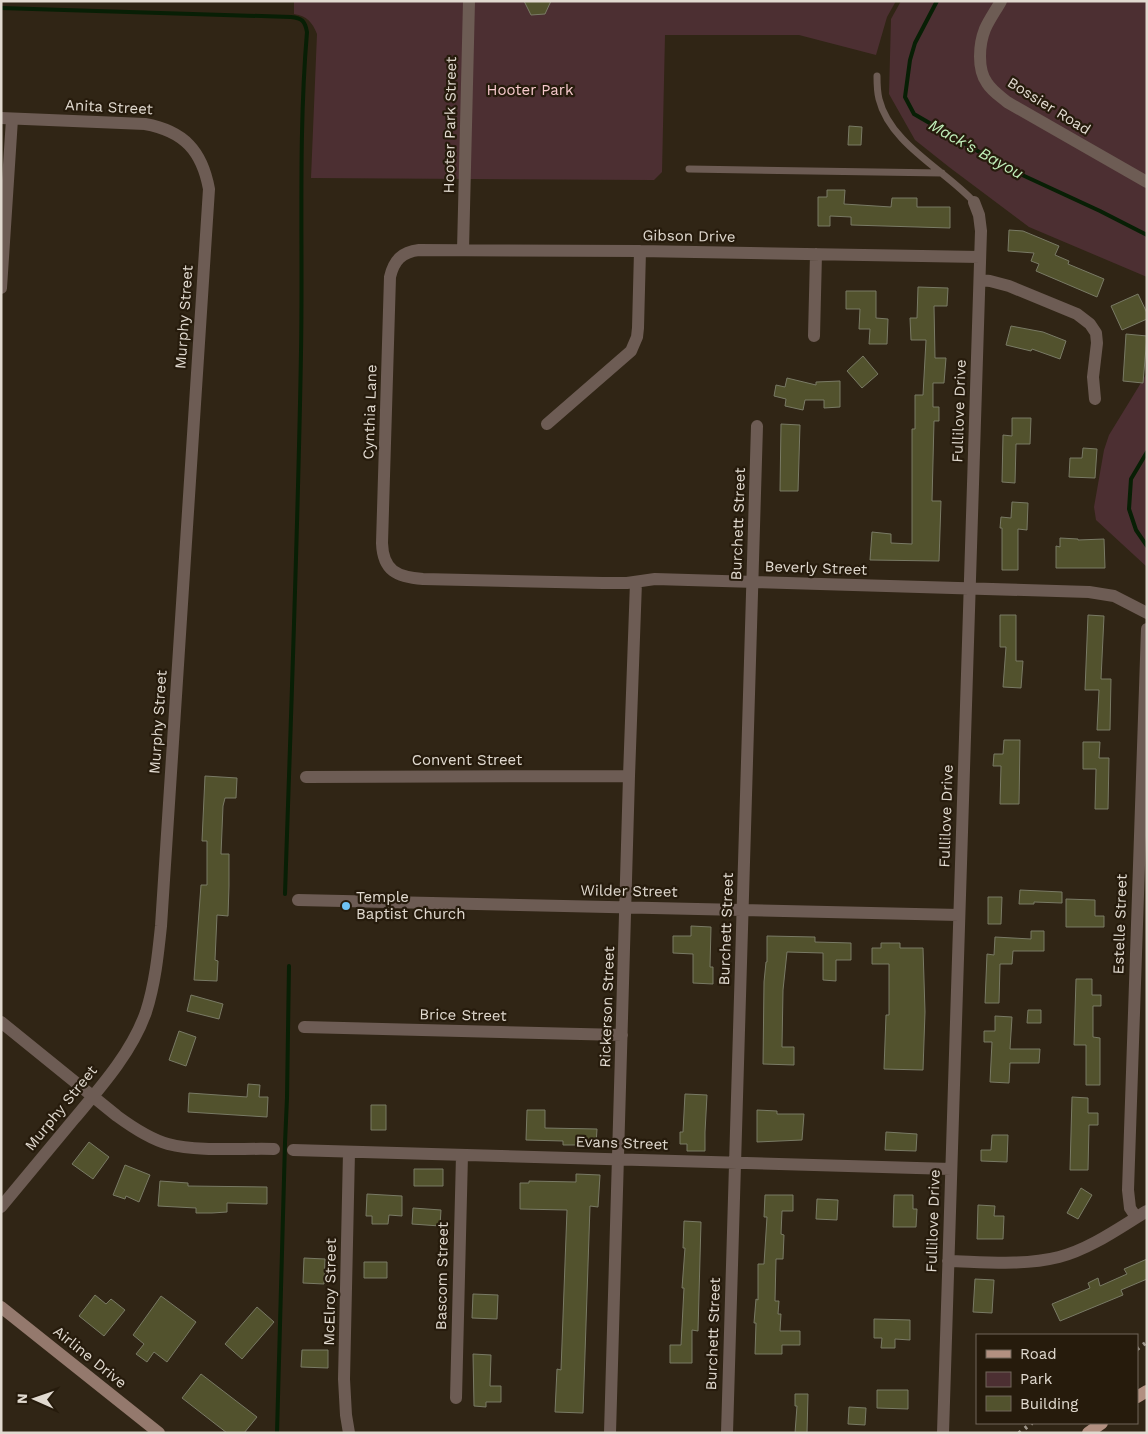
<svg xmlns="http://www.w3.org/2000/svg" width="1148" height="1434" font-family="'Work Sans',sans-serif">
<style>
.green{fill:#4c2f32}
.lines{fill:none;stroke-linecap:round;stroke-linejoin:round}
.stream{stroke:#081f05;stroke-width:4}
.building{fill:#52522d;stroke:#797a65}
.lane{stroke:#6d5c54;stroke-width:7}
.street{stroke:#6d5c54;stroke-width:12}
.secondary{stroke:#94796d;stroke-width:12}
.primary{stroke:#b29081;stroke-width:12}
.rail{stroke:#a0988c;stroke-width:4;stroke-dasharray:2.5 5;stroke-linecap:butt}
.poi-dot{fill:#6fc2f4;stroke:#261b0c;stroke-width:2}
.labels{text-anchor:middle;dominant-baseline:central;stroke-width:4.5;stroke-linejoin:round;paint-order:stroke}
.park-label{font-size:15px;fill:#f6c9cc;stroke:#261b0c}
.street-label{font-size:15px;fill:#e1dad0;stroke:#261b0c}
.poi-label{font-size:15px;fill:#e1dad0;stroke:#261b0c;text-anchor:start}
.water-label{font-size:16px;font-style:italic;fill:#c1efba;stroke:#261b0c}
</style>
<rect width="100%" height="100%" fill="#302515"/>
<path class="green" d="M294 1H896L887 17 876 55 799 35H665L662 172 654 180 311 178 317 34C312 22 307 16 294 14Z
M901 1H1147V277L1029 227 949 167 915 140 889 94 891 19Z
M1147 373V567L1096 520 1094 507 1104 450 1109 435Z"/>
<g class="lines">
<path class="stream" d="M937 1 915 43 910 60 905 97 914 114 1007 168 1100 211 1147 235
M1 8 291 17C302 18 305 21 307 32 298 138 303 246 301 352 298 533 291 714 285 894
M1147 452 1131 479 1129 509 1136 530 1147 546
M277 1433 285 1143 287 1098 289 966"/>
</g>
<path class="building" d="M524 1H551L545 14 531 15Z
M849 126 862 127 861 145H848Z
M827 190H845L844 204 891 207 892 198H917V207H950V228L851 225V217L830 216V226H818V197H827Z
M1009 230 1023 231 1059 246 1055 255 1069 261 1068 264 1104 279 1097 297 1036 271 1039 264 1031 261 1034 253 1008 251Z
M918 287 948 288 947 306H934L935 358H946L944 383H933V407H939V421H934L932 501H941L939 561 870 560 872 532 891 534V543L912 544V429H915V395H923L926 340H911L910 318H917Z
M846 291H876V318L888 319 887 344H869L870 329H859L860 309H846Z
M1138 294 1147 313V319L1122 330 1111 306Z
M1011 326 1043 332 1066 341 1060 359 1032 349 1031 351 1006 345Z
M1126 334 1147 336 1143 383 1123 381Z
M863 356 878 374 862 388 847 371Z
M787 378 816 385V382L840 381V407L824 408V400H805L803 410 785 406 786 399 774 396 776 385 785 387Z
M1012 418H1031L1030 444H1016L1015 483 1002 482 1003 435 1012 436Z
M781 424 800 425 798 491H780Z
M1083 448 1097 449 1095 478 1069 477 1070 458H1082Z
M1012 502 1028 503 1027 530 1018 529V570H1002V528H1000L1001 517 1011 518Z
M1060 538 1078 539V540L1104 539 1105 568H1056V546L1060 547Z
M1000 615H1016V661H1023L1021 688 1003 687 1006 647H1000Z
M1088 615 1104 616 1101 679H1111L1110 730H1097L1099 690H1085Z
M1004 740H1020L1019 804H1000L1001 766H993L994 754H1003Z
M1083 742H1100L1099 758H1109L1108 809H1095L1096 769H1083Z
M205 776 237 778 236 798H225L223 806 221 854H229V886L228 916 217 915 215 960 218 961 217 981 194 980 201 885H207V841H202Z
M1020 890 1062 892V903L1034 902V904H1019Z
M988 897H1002L1001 924H988Z
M1066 899 1095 900V916H1104V927H1066Z
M691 926 711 927 710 967H713V984L693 983V954L673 953V936H691Z
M1031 931H1044V951H1013L1012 964H1000L999 1003H985L987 954 994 955 995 937 1031 939Z
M767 936 815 937V942L851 943V960H836V981L823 980V953L787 952 783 990 782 1047H794V1065L763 1064 764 982 766 962H767Z
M881 943H900V948H923L925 1012 923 1070 884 1069 886 1015H889V964H872V948H881Z
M1076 979H1092V995H1101V1006H1093V1037L1100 1038V1085H1086V1045H1074Z
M191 995 223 1004 219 1019 187 1011Z
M1028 1010H1041V1023H1027Z
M995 1016 1012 1017 1010 1049H1040L1039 1063H1010L1009 1083 990 1082 992 1042H984V1031H995Z
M179 1031 196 1037 186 1066 169 1060Z
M248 1084 260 1085 259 1097H268L267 1117 188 1112 189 1093 247 1097Z
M685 1094 707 1095 705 1132V1151H687V1144H680V1132H683Z
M1072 1097 1088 1098V1113H1098V1125H1089L1088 1170H1070Z
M371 1105H386V1130H371Z
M527 1110H545V1128L597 1129 596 1145H563V1141L526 1140Z
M757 1110 777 1111V1114H804L802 1140 757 1142Z
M886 1132 917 1134 916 1151 885 1150Z
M992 1135H1008L1007 1162 981 1161V1150H991Z
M89 1142 109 1157 93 1179 72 1164Z
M125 1165 150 1175 139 1202 126 1196 125 1199 113 1195Z
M414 1169H443V1186H414Z
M576 1174 600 1175 598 1207 590 1206 583 1413 555 1412 557 1369 561 1370 567 1210 520 1209V1183H529V1181L576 1182Z
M160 1181 188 1183V1186L267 1187V1204L227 1203V1212L212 1213H196V1208L158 1206Z
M1081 1188 1092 1195 1078 1219 1067 1213Z
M367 1194 402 1196V1216L389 1215 388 1224H372V1216H366Z
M765 1195H793V1211H782L781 1234 784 1235 783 1259H776L775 1301H779L778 1314H781L780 1331H800V1345H782V1354H755L756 1323H754L756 1299 758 1300V1264H764L767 1217H764Z
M894 1195H913V1209H917L916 1227H893Z
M817 1199 838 1200 837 1220 816 1219Z
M978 1205 995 1206 994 1216H1004L1003 1239H977Z
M413 1208 441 1210 440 1226 412 1224Z
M684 1221 701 1222 698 1331 692 1330V1363H670V1345H681L684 1288H682L685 1248H683Z
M304 1258 325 1259 324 1284 303 1283Z
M1147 1259V1279L1121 1290 1123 1295 1060 1321 1052 1304 1090 1288 1088 1283 1098 1278 1100 1286 1127 1274 1124 1269Z
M364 1262H387V1278H364Z
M975 1279 994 1280 992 1313 973 1312Z
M473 1294 498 1295 497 1319 472 1318Z
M95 1295 106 1304 111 1299 125 1310 104 1336 79 1316Z
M161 1296 196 1322 167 1362 154 1352 147 1362 136 1354 144 1344 133 1335Z
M257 1307 274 1322 242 1359 225 1344Z
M874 1319 910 1320V1340L895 1339V1348H881L882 1338H874Z
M302 1350H328V1368L301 1367Z
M473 1354 491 1355 490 1386H501V1402H486V1407L474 1406Z
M201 1374 257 1417 244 1433H227L182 1398Z
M877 1390H908V1409L877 1408Z
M795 1394H808L807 1433H795L797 1406H795Z
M849 1407 866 1408 865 1425 848 1424Z"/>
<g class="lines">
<path class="lane" d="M877 76C877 83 877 91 879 99 890 144 945 170 974 202
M689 169 942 173"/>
<path class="street" d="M1001 1C996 10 989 20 985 29 979 44 977 69 987 83 992 91 1000 96 1007 102L1147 182
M1 118 145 124C184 131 202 151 209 189L161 926C158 955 155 984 146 1012 132 1052 101 1087 74 1119 50 1148 26 1177 1 1207
M463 250 469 1
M980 257 640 251 419 250C402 252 394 260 390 277L382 543C383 571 397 577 423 579L603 583H627L655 579 1089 592 1114 596 1147 613
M980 280 990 281 1009 286 1077 314 1090 324 1096 333 1097 343 1093 377 1095 399
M1 288 12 119
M814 336 816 254
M547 424 631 351 637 337 638 328 640 251
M306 777 629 776
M298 900 959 915
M1 1022 117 1116C132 1127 150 1139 168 1144 199 1152 242 1148 274 1149
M304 1027 622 1035
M293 1150 951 1169
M349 1152 344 1379 346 1415 349 1433
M1136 1217 1130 1208 1128 1190 1147 629
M948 1261C985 1262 1023 1266 1059 1257 1090 1249 1119 1228 1147 1211
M456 1398 462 1155
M610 1433 629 776 636 582
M727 1433 757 426
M943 1433 981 231 979 215 974 202"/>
<path class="secondary" d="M1 1307 159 1433"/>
<path class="primary" d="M1137 1397 1147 1391
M1088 1433 1102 1423"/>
<path class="rail" d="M1137 1349 1147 1342
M1019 1433 1032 1423"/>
</g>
<circle class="poi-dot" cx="346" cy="906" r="5"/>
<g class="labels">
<g class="park-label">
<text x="530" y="90">Hooter Park</text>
</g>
<g class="street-label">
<text transform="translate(1049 106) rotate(32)">Bossier Road</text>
<text transform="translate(109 107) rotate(3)">Anita Street</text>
<text transform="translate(450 125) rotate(-89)">Hooter Park Street</text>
<text transform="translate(689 236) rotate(1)">Gibson Drive</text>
<text transform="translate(184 317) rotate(-86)">Murphy Street</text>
<text transform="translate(959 411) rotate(-88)">Fullilove Drive</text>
<text transform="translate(370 412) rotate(-88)">Cynthia Lane</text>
<text transform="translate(738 524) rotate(-88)">Burchett Street</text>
<text transform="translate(816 568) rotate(2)">Beverly Street</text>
<text transform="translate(158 722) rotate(-86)">Murphy Street</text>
<text x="467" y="760">Convent Street</text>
<text transform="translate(946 816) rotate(-88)">Fullilove Drive</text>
<text transform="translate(629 891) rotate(1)">Wilder Street</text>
<text transform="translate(1120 924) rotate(-88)">Estelle Street</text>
<text transform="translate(726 929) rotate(-88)">Burchett Street</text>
<text transform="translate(607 1007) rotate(-88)">Rickerson Street</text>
<text transform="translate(463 1015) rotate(1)">Brice Street</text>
<text transform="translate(61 1108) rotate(-51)">Murphy Street</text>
<text transform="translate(622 1143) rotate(2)">Evans Street</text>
<text transform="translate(933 1221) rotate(-88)">Fullilove Drive</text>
<text transform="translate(442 1276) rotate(-89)">Bascom Street</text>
<text transform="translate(330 1292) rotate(-89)">McElroy Street</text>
<text transform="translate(713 1334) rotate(-88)">Burchett Street</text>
<text transform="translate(90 1357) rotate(39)">Airline Drive</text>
</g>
<g class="poi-label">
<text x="356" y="897">Temple<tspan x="356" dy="17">Baptist Church</tspan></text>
</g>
<g class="water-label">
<text transform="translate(976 149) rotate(29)">Mack's Bayou</text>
</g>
</g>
<rect width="1148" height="1434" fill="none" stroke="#e1dad0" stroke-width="5"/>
<rect x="976" y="1334" width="162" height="90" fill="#261b0c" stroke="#71675a"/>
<rect x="986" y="1350" width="25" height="8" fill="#b29081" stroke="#71675a"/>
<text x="1020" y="1359" font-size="15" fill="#e1dad0">Road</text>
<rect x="986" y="1372" width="25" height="15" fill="#4c2f32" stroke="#71675a"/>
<text x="1020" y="1384" font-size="15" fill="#e1dad0">Park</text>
<rect x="986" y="1396" width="25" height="15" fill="#52522d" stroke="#71675a"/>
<text x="1020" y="1409" font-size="15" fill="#e1dad0">Building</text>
<g transform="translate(35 1399) rotate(272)" stroke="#261b0c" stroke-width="4" paint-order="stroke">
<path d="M0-4L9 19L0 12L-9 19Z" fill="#e1dad0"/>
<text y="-8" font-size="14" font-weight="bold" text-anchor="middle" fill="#e1dad0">N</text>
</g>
</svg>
